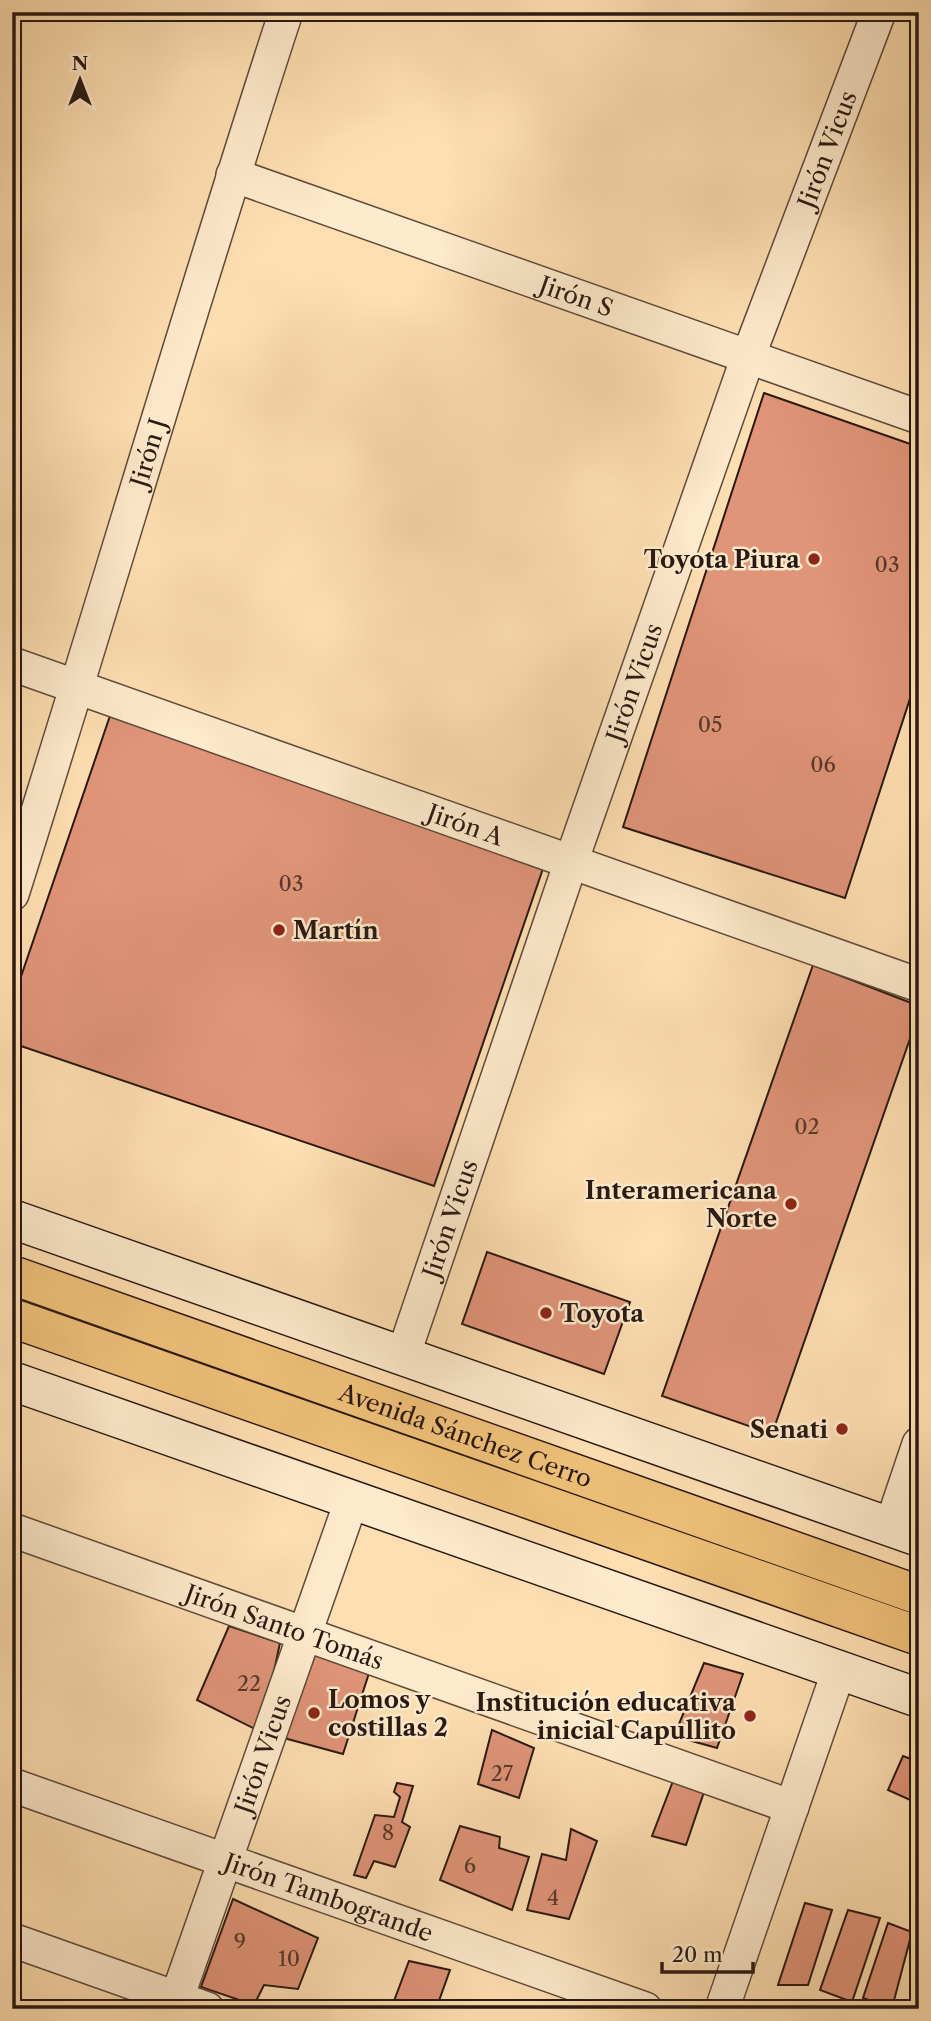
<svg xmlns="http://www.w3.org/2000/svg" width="931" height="2021" font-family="'Libre Caslon Text',serif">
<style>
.building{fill:#e09478;stroke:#2a1912;stroke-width:2}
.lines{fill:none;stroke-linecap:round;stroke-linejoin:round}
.street-casing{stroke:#5f4a3a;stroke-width:36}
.secondary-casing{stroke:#2a1912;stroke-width:41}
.primary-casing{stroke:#2a1912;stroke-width:41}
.street{stroke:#feeacc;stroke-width:33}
.secondary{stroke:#feeacc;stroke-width:38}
.primary{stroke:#efc078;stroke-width:38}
.poi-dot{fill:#8f2418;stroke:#feeacc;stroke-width:2.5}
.labels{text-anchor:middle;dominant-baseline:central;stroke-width:5;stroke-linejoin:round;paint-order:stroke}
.number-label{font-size:21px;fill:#58382c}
.street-label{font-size:24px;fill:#2a1912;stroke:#feeacc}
.poi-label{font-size:24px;font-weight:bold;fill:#2a1912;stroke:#feeacc;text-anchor:end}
</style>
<rect width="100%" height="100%" fill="#fedfb1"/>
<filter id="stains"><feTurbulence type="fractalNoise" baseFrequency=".00286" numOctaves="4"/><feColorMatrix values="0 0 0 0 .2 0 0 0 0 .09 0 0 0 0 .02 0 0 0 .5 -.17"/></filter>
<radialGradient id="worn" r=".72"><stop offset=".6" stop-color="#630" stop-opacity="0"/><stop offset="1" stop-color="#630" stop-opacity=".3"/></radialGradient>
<path class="building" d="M764 393 919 447V671L845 898 623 827Z
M919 671V696L911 693Z
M112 710 547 857 434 1186 12 1043V1003Z
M813 965 919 1006V1013L772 1434 662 1396Z
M487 1252 630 1302 604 1374 462 1324Z
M229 1626 280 1643 261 1732 197 1700Z
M315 1655 370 1670 343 1754 284 1738Z
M704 1663 743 1674 717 1748 674 1736Z
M492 1730 534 1748 519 1798 478 1784Z
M903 1756 919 1762V1804L888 1790Z
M673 1781 706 1786 686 1845 652 1836Z
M397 1783 413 1786 402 1822 410 1827 395 1867 374 1861 366 1878 354 1875 375 1815 394 1817 400 1797 394 1792Z
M460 1826 500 1837 499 1848 529 1857 512 1910 440 1880Z
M571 1829 597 1841 569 1919 527 1910 542 1854 566 1860Z
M233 1899 318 1938 298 1989 264 1985 254 2005 201 1987Z
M805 1903 832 1910 808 1985H778Z
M848 1910 880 1918 852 2002 820 1990Z
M888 1923 912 1932 892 2008 863 1998Z
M409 1961 450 1970 436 2009H391Z"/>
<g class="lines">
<g class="street-casing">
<g id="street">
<path id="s1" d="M233 175 919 417"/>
<path id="s2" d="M12 664 919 985"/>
<path id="s3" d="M12 894C105 601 190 305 286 12"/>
<path id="s4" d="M403 1356 571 862 748 357 879 12"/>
<path d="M891 1527 919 1444"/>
<path id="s5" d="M12 1530 792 1807"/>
<path id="s6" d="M12 1785 645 2009"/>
<path d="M12 1940 207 2009"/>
<path id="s7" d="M173 2009 352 1499"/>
<path d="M722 2009 839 1670"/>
</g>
</g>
<g class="secondary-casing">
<path id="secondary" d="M12 1219 919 1537
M12 1381 919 1698"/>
</g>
<g class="primary-casing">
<g id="primary">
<path id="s8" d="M12 1275 919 1595"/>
<path d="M12 1318 919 1636"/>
</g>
</g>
<use href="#street" class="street"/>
<use href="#secondary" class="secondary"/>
<use href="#primary" class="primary"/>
</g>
<g class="poi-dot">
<circle cx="814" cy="559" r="7"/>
<circle cx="279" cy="930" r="7"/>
<circle cx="791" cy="1204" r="7"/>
<circle cx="546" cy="1313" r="7"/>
<circle cx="842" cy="1429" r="7"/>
<circle cx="314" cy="1713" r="7"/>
<circle cx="750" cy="1716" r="7"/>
</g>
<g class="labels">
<g class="number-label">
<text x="887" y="564">03</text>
<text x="710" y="724">05</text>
<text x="823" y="764">06</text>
<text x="291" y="883">03</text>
<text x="807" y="1126">02</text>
<text x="249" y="1683">22</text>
<text x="502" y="1773">27</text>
<text x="388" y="1832">8</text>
<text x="470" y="1865">6</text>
<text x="553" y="1897">4</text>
<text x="240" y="1941">9</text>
<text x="289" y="1958">10</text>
</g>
<g class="street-label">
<text stroke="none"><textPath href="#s4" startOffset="1279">Jirón Vicus</textPath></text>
<text stroke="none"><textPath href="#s1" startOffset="364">Jirón S</textPath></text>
<text stroke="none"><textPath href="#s3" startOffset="462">Jirón J</textPath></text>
<text stroke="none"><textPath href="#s4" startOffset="712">Jirón Vicus</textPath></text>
<text stroke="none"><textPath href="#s2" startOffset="481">Jirón A</textPath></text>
<text stroke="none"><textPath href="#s4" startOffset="145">Jirón Vicus</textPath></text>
<text stroke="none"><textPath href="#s8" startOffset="481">Avenida Sánchez Cerro</textPath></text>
<text stroke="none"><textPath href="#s5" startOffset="289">Jirón Santo Tomás</textPath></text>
<text stroke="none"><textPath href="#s7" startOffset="270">Jirón Vicus</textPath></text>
<text stroke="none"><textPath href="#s6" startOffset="336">Jirón Tambogrande</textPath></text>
</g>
<g class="poi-label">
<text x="800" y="559">Toyota Piura</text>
<text x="293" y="930" text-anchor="start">Martín</text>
<text x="777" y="1190">Interamericana<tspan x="777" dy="28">Norte</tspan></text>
<text x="560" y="1313" text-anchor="start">Toyota</text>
<text x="828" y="1429">Senati</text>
<text x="328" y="1699" text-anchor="start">Lomos y<tspan x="328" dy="28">costillas 2</tspan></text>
<text x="736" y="1702">Institución educativa<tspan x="736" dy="28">inicial Capullito</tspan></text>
</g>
</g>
<rect width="931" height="2021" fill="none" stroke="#fedfb1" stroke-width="42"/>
<rect x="14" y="14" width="903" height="1993" fill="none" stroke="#2a1912" stroke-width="3.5"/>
<rect x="21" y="21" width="889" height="1979" fill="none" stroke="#2a1912" stroke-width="2"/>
<g transform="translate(80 80)" stroke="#feeacc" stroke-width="5" paint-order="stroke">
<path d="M0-5L12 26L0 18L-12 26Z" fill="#2a1912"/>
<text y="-10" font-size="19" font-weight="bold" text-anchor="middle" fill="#2a1912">N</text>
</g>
<path d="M662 1962v10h91v-10" fill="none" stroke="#2a1912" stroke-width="3.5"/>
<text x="672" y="1962" font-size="21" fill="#2a1912" stroke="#feeacc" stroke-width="5" paint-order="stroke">20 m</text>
<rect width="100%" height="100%" filter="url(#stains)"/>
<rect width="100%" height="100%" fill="url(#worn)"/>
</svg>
